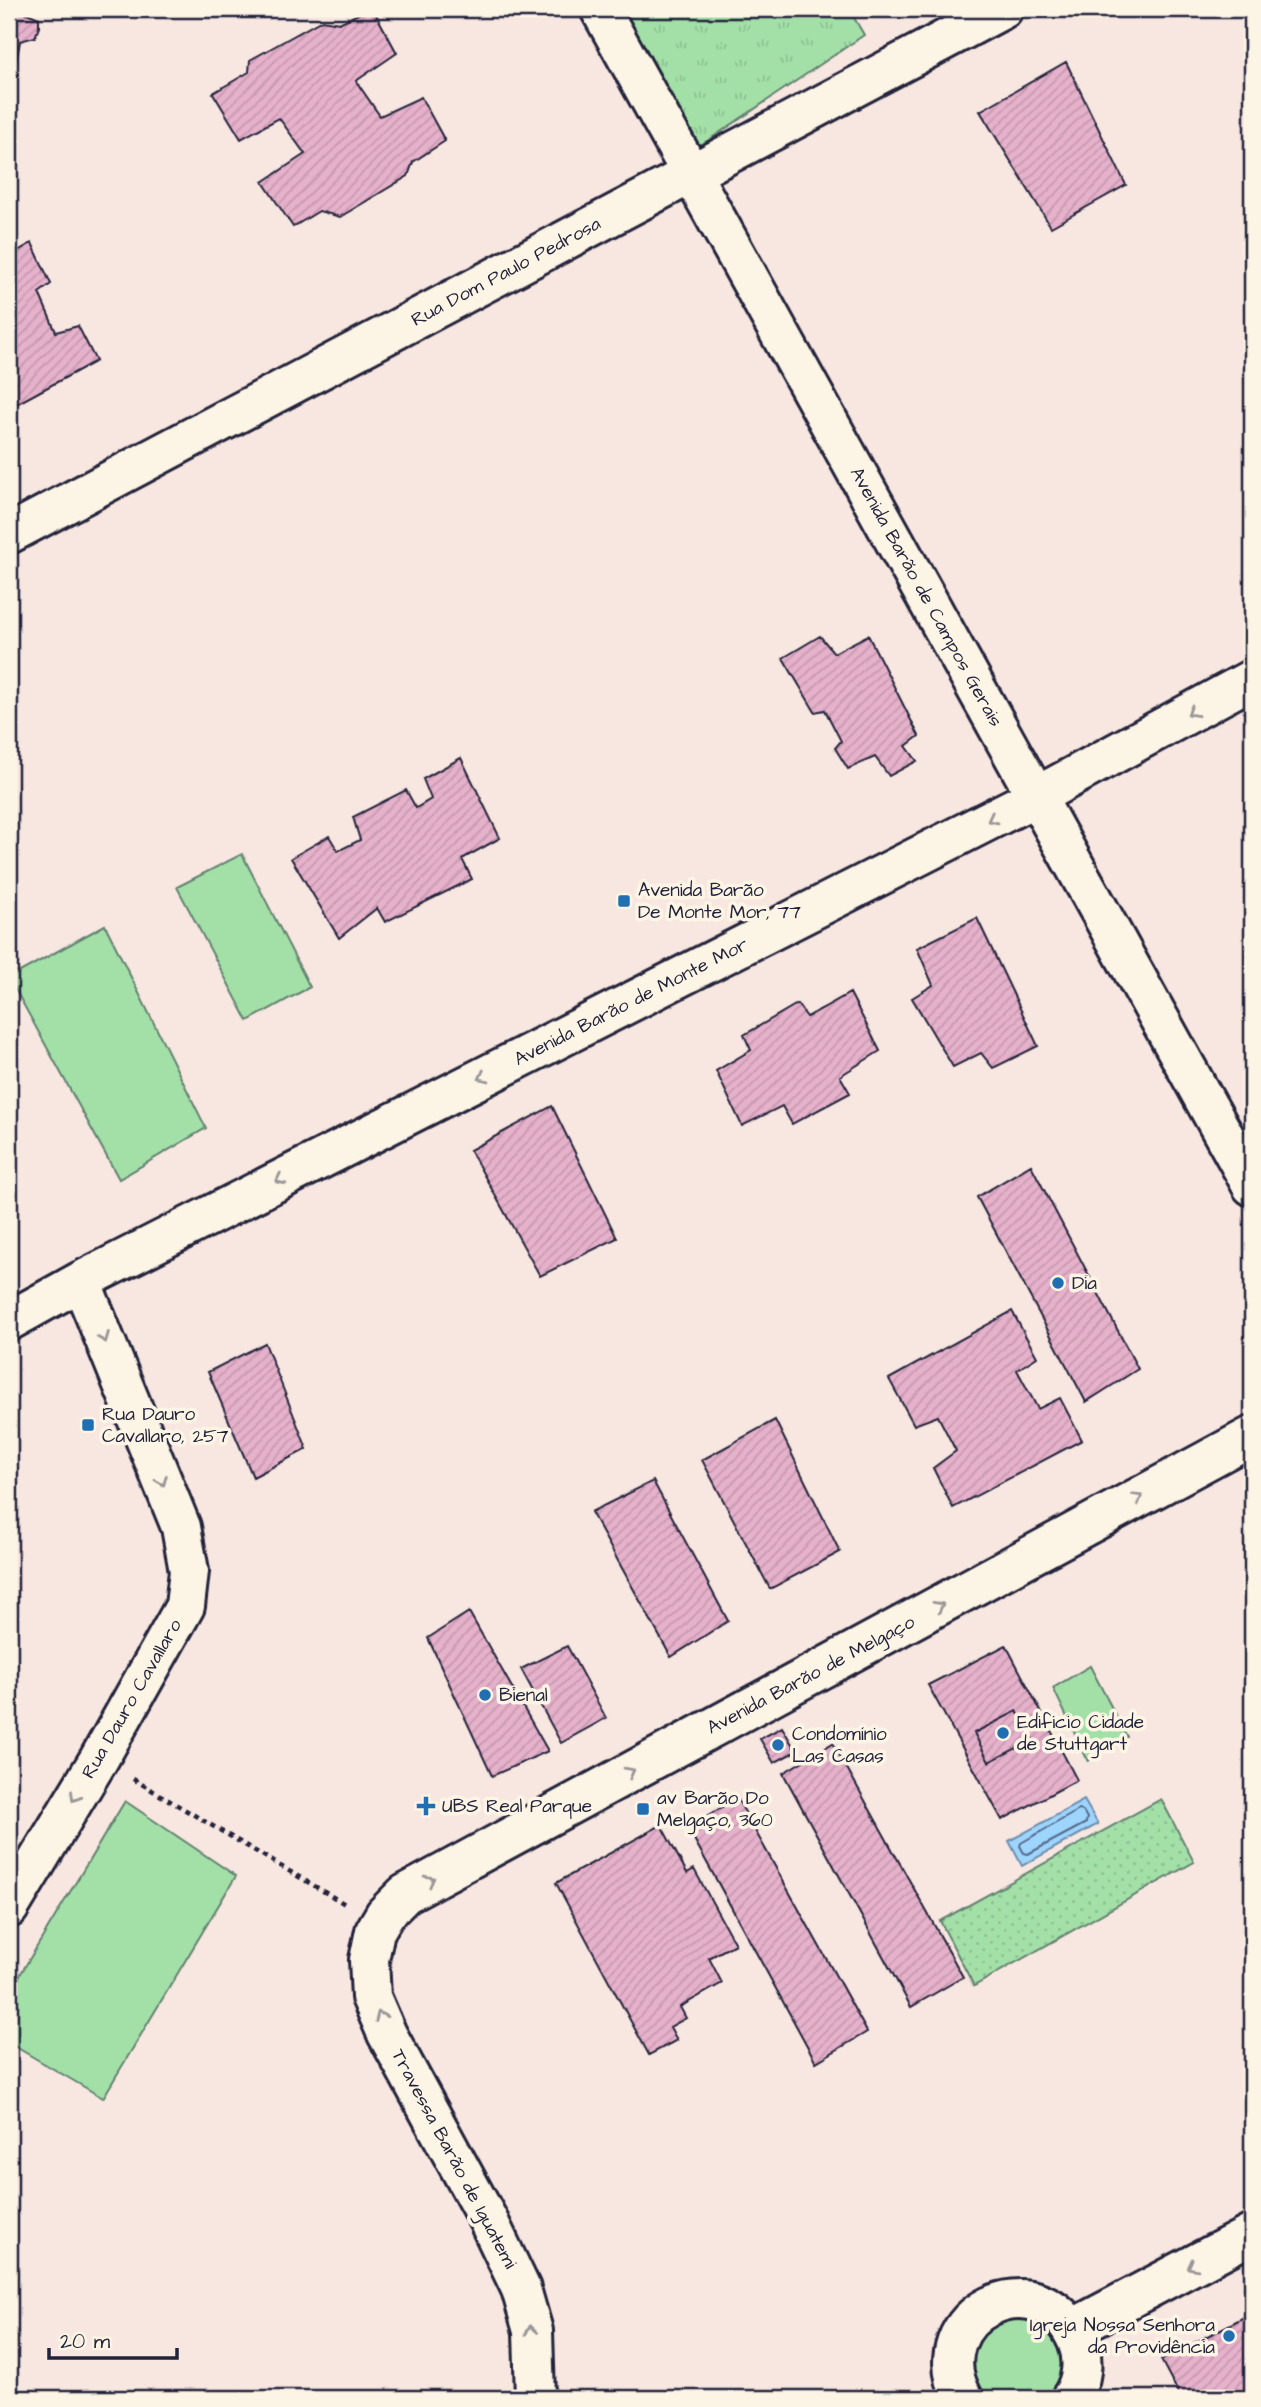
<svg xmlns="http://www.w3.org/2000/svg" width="1261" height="2407" font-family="'Architects Daughter',sans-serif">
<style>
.grass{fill:url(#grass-tufts);stroke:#628171;stroke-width:2}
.park{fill:#a3e0a7;stroke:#628171;stroke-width:2}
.garden{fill:url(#garden-dots);stroke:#628171;stroke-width:2}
.water{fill:#9ed5fd;stroke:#6c8daf;stroke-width:2}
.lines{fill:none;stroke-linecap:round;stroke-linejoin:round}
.shore{stroke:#546a89;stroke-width:2}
.building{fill:url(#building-hatch);stroke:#22223b;stroke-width:2}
.minor-casing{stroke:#22223b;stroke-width:44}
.path{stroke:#22223b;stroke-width:4.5;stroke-dasharray:5 5;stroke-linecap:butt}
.minor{stroke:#fcf5e5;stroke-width:38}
.oneway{stroke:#9a9698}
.poi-dot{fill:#1f6fb2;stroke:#fcf5e5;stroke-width:2.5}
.labels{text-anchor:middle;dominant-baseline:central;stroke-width:7;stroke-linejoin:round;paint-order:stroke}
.street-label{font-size:19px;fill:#22223b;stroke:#fcf5e5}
.poi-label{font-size:19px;fill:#22223b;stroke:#fcf5e5;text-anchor:start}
</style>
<defs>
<pattern id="grass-tufts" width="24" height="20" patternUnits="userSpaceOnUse" patternTransform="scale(1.75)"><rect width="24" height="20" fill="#a3e0a7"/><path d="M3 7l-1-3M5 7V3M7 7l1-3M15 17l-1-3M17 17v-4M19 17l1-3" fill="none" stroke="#8cc091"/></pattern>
<pattern id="garden-dots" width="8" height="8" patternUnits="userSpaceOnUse" patternTransform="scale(1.75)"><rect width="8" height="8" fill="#a3e0a7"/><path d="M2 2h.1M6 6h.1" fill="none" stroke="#8cc091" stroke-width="1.8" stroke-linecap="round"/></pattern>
<pattern id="building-hatch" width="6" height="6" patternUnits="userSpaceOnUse" patternTransform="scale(1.75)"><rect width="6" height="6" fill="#e6b1ca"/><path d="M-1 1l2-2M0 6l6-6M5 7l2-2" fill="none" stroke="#c598ae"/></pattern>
</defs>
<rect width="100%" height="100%" fill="#f8e7e0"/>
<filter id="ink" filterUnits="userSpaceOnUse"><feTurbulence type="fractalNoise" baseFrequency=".0143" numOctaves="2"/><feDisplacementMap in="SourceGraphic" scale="14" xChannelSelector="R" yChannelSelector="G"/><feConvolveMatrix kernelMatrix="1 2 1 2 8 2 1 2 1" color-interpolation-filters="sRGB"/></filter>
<g filter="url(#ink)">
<path class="grass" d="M600 9H849L864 35 682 158Z"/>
<path class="park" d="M242 854 310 987 248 1021 177 887Z
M105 925 206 1128 119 1179 9 978Z
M1090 1666 1127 1737 1088 1761 1053 1688Z
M125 1801 236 1876 103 2098 9 2043V1993Z
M997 2311 1063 2330 1065 2398H969L959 2368Z"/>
<path class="garden" d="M1161 1799 1194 1862 974 1986 940 1921Z"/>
<path class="water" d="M1084 1800 1098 1824 1022 1866 1009 1841Z"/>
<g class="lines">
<path class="shore" d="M1079 1810 1083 1811 1087 1818 1086 1823 1028 1854 1024 1853 1020 1846 1021 1843Z"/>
</g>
<path class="building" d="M9 9H17L39 18V27L35 37 20 41 13 79 9 78Z
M369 9H373L397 53 356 81 380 116 421 97 445 141 413 162 408 176 340 217 319 211 293 227 263 182 305 154 279 118 241 139 213 93 249 72 250 60 322 20 339 23Z
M1066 62 1126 185 1051 227 980 111Z
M32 243 51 284 39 293 56 332 78 326 96 361 9 408V256Z
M868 635 919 736 906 746 917 761 889 776 875 757 848 769 835 748 841 741 825 710 815 712 783 658 820 636 834 653Z
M461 758 500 838 462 859 472 879 385 922 377 908 339 938 291 858 329 836 338 851 360 840 353 817 406 790 416 808 431 799 423 779Z
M977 918 1038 1046 993 1068 981 1053 953 1067 912 998 933 985 917 948Z
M850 993 880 1051 840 1076 850 1093 792 1124 782 1106 742 1126 716 1071 751 1050 744 1035 797 1004 807 1017Z
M552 1106 617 1238 540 1276 470 1150Z
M1031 1165 1138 1369 1086 1402 977 1197Z
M1012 1311 1037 1357 1017 1370 1038 1409 1060 1398 1082 1440 953 1508 933 1468 956 1451 938 1416 914 1425 889 1379Z
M265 1343 307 1449 253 1477 208 1372Z
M775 1420 840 1552 770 1589 702 1460Z
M653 1481 728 1621 671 1657 591 1512Z
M469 1612 548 1751 492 1776 428 1638Z
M1006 1645 1077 1780 1002 1820 928 1685Z
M567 1646 606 1718 561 1743 521 1669Z
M1017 1711 1033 1740 989 1762 974 1733Z
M782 1727 796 1751 774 1763 760 1739Z
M833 1743 963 1977 911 2007 783 1773Z
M737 1798 867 2032 816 2062 688 1828Z
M661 1825 687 1873 694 1869 735 1944 709 1958 722 1983 680 2007 686 2018 670 2027 677 2040 649 2055 556 1883Z
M1252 2313V2398H1181L1161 2360Z"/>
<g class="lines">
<g class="minor-casing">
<path id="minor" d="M600 9 1252 1186
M9 534 1003 9
M9 1321 81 1281 1037 796 1252 679
M9 1908 99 1759 185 1606 189 1571 181 1527 81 1281
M1072 2329 1252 2234
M535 2398 533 2331 521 2289 488 2220 387 2034 371 1997 369 1960 375 1931 385 1914 405 1894 1252 1436
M963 2398C918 2315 1041 2255 1077 2341 1085 2360 1082 2382 1071 2398"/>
</g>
<path class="path" d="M133 1779 345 1904"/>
<use href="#minor" class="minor"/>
</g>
<defs><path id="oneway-chevron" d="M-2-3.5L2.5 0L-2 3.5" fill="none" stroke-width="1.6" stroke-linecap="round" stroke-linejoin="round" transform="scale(1.75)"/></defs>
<g class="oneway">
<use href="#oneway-chevron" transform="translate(1192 712) rotate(151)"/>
<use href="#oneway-chevron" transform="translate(992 819) rotate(153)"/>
<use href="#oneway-chevron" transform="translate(483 1077) rotate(153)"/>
<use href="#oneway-chevron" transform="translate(280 1180) rotate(153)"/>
<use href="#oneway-chevron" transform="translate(104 1338) rotate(68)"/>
<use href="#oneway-chevron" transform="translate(162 1481) rotate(68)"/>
<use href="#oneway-chevron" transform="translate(1138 1498) rotate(-29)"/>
<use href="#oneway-chevron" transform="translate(939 1606) rotate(-29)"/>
<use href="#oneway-chevron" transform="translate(630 1772) rotate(-28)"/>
<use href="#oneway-chevron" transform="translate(75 1797) rotate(121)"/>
<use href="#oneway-chevron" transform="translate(430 1880) rotate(-28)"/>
<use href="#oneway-chevron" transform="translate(380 2016) rotate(-114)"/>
<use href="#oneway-chevron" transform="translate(1192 2266) rotate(152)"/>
<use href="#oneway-chevron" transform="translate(531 2330) rotate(-99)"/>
</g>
</g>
<g class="poi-dot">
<rect x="617" y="894" width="14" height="14" rx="3.5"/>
<circle cx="1058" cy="1283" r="7"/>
<rect x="81" y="1418" width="14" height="14" rx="3.5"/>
<circle cx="485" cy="1695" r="7"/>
<circle cx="1003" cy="1733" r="7"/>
<circle cx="778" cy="1745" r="7"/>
<path d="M422.5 1795.5h7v7h7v7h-7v7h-7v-7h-7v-7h7z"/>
<rect x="636" y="1802" width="14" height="14" rx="3.5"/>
<circle cx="1229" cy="2336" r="7"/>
</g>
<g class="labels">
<g class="street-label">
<text transform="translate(506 272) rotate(-28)">Rua Dom Paulo Pedrosa</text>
<text transform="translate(926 597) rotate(61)">Avenida Barão de Campos Gerais</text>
<text transform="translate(631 1002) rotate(-27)">Avenida Barão de Monte Mor</text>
<text transform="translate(811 1675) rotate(-28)">Avenida Barão de Melgaço</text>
<text transform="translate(132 1699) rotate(-60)">Rua Dauro Cavallaro</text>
<text transform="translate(454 2159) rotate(62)">Travessa Barão de Iguatemi</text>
</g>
<g class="poi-label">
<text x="638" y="890">Avenida Barão<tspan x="638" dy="22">De Monte Mor, 77</tspan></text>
<text x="1072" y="1283">Dia</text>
<text x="102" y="1414">Rua Dauro<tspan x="102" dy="22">Cavallaro, 257</tspan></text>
<text x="499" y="1695">Bienal</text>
<text x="1017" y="1722">Edificio Cidade<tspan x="1017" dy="22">de Stuttgart</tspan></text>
<text x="792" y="1734">Condomínio<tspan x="792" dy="22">Las Casas</tspan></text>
<text x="657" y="1798">av Barão Do<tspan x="657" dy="22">Melgaço, 360</tspan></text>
<text x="442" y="1806">UBS Real Parque</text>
<text x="1215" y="2325" text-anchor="end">Igreja Nossa Senhora<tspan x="1215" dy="22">da Providência</tspan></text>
</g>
</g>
<rect width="1261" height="2407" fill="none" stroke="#fcf5e5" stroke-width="35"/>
<rect x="18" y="18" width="1226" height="2372" fill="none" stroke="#22223b" stroke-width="2.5" filter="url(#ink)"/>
<path d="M49 2348v10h128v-10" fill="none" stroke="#22223b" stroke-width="3.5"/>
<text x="60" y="2348" font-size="21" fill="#22223b" stroke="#fcf5e5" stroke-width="5" paint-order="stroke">20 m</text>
</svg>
